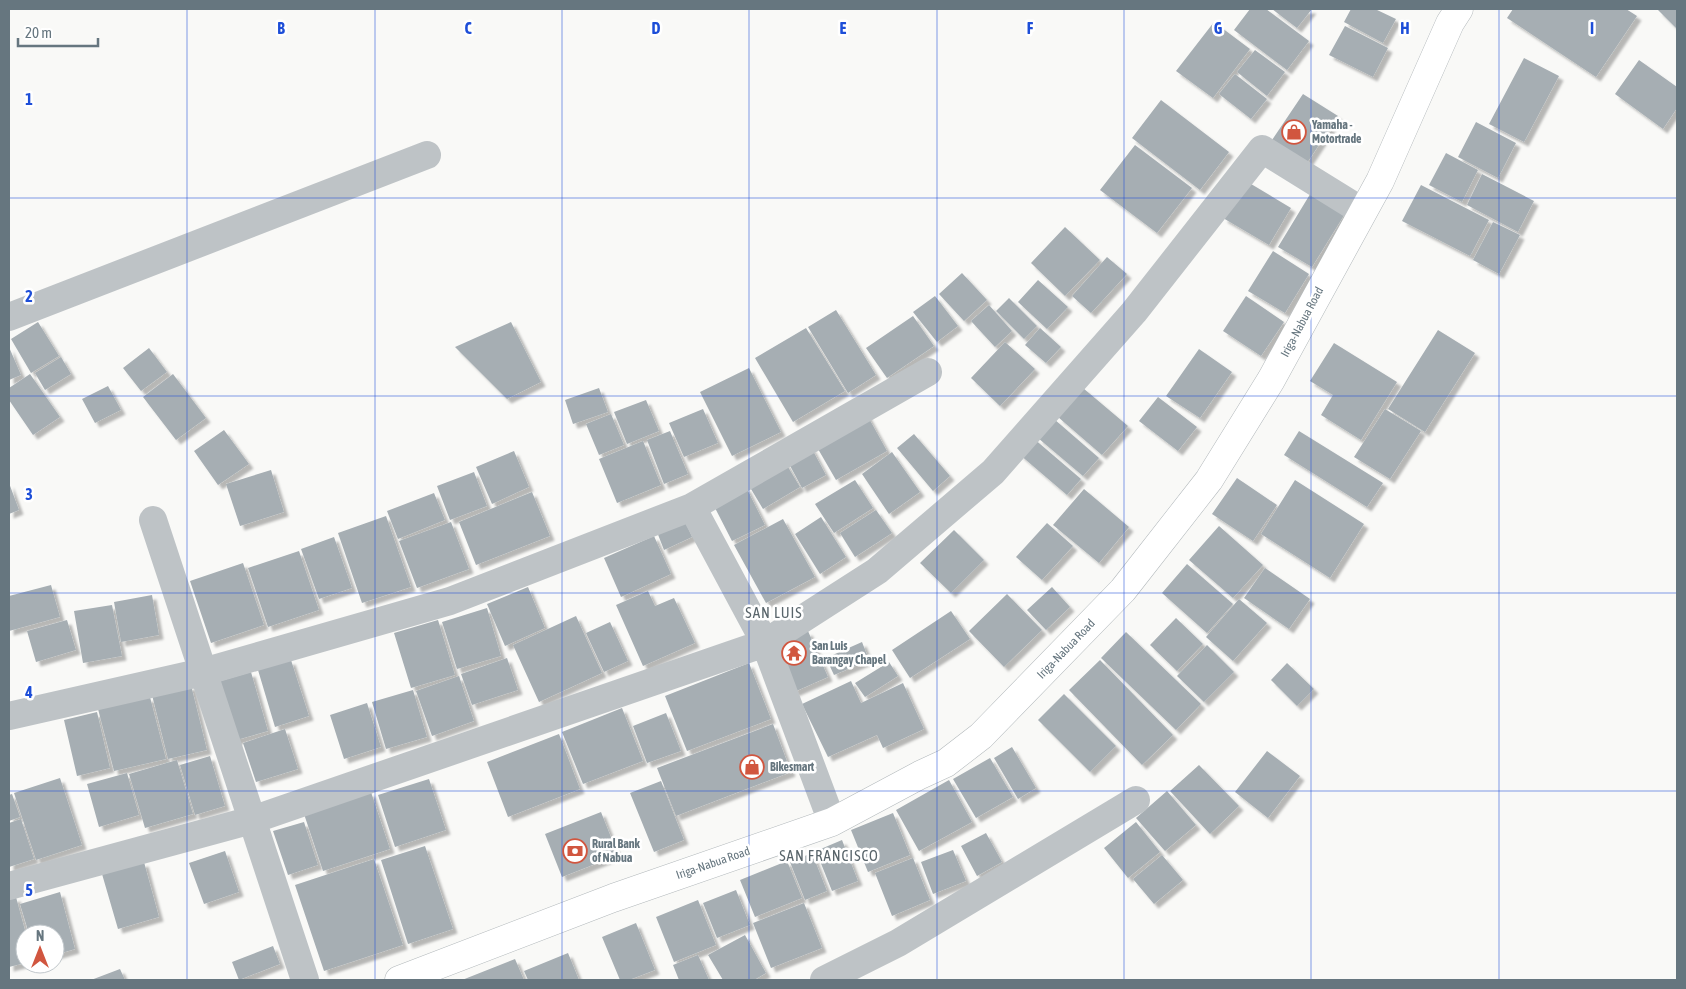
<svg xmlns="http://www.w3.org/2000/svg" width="1686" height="989" font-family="'Asap Condensed',sans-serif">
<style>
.building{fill:#a6aeb3;filter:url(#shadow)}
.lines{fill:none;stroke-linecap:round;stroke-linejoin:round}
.major-casing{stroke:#b2b8bb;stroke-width:29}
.minor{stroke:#bec3c6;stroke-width:28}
.major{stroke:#fff;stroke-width:28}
.grid{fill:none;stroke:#1d4ed8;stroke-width:1;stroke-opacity:0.55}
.labels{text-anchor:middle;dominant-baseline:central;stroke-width:5;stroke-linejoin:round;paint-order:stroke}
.poi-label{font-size:12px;font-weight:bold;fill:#66767f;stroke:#fff;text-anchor:start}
.street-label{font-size:12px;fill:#66767f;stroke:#fff}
.quarter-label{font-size:15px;letter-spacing:1px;fill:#58646a;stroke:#fff}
.grid-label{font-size:16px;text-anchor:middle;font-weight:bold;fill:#1d4ed8;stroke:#fff;stroke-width:5;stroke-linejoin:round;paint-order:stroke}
</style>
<defs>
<filter id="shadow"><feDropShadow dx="4.5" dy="4.5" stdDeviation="1" flood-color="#0004"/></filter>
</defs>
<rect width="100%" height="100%" fill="#f9f9f7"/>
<path class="building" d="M1250 9H1266L1309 41 1287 70 1234 30Z
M1272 9H1312L1297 28Z
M1351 9H1375L1396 19 1383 43 1344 22Z
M1513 9H1626L1637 16 1596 77 1507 18Z
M1660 9H1677V29L1658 10Z
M1214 22 1250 49 1213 98 1176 71Z
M1345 26 1388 48 1373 77 1329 55Z
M1255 50 1285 72 1267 96 1237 72Z
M1524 58 1559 76 1524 142 1489 124Z
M1639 60 1677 87V108L1663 129 1615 94Z
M1235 74 1267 99 1251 119 1219 94Z
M1303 94 1338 116 1307 163 1272 140Z
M1161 100 1229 152 1200 190 1132 138Z
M1476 122 1516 143 1498 178 1458 157Z
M1135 145 1192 188 1157 233 1100 190Z
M1446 153 1478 170 1462 202 1429 185Z
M1482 174 1534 201 1518 232 1467 205Z
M1246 181 1291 208 1269 245 1223 218Z
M1421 185 1489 220 1470 256 1402 221Z
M1312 191 1346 212 1312 267 1278 247Z
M1493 222 1520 235 1499 274 1473 260Z
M1065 227 1100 260 1065 296 1031 263Z
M1273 251 1309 274 1285 313 1248 291Z
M1107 257 1127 274 1091 313 1072 296Z
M962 273 987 300 964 321 939 294Z
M1038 280 1068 307 1047 329 1018 302Z
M935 296 958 326 937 342 913 312Z
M1246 296 1284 322 1261 356 1223 331Z
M1009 298 1037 326 1024 339 996 311Z
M989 305 1012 331 995 347 971 321Z
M836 310 876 375 848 393 808 327Z
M913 316 934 346 887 378 866 348Z
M38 322 59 356 31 373 11 339Z
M511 322 541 382 507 399 455 347Z
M806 328 845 391 793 422 755 358Z
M1040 328 1061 347 1046 363 1025 345Z
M1438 330 1475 353 1425 432 1388 409Z
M1005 342 1035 369 1000 406 971 378Z
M1334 343 1397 382 1361 440 1321 415 1333 395 1310 381Z
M9 347 21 375 9 380Z
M149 348 167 372 141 391 123 368Z
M1199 349 1232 372 1200 418 1166 396Z
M61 357 71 374 45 390 35 373Z
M749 368 781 432 732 456 700 392Z
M30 374 60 417 33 435 9 400V388Z
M173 374 206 418 176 440 143 397Z
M108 386 121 410 95 423 82 399Z
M599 388 608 412 573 424 565 400Z
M1083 388 1128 426 1102 455 1058 417Z
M1158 397 1197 427 1178 451 1139 421Z
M646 400 659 431 627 444 614 412Z
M703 409 718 443 684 457 669 423Z
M1385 409 1421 431 1390 479 1354 457Z
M866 413 887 451 836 480 814 442Z
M611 414 624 445 599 455 586 424Z
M1054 419 1099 458 1083 476 1038 438Z
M224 430 249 464 218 485 194 451Z
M670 431 688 474 664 484 647 440Z
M1299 431 1383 483 1367 507 1284 455Z
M914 434 950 476 933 491 897 448Z
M1033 438 1081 479 1067 495 1019 454Z
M643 441 661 485 617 503 599 459Z
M811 447 826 475 802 488 787 460Z
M514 451 529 487 492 504 476 467Z
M892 452 920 492 889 514 862 474Z
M785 462 800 487 763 509 748 484Z
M271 470 284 512 240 526 226 484Z
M474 472 487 506 450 520 437 486Z
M1237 478 1277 505 1253 541 1212 514Z
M855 480 873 508 834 533 815 504Z
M1295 480 1364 524 1330 578 1261 534Z
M9 483 19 510 9 514Z
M746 487 765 525 732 541 713 504Z
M1084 489 1129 527 1099 563 1053 525Z
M532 492 550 536 476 565 459 522Z
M434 493 445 520 398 539 387 511Z
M876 510 892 533 855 557 840 533Z
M386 516 411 587 362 603 338 533Z
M821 517 846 557 820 574 795 534Z
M684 519 692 537 664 550 657 532Z
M783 519 815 577 766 603 734 545Z
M451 522 469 569 417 588 399 541Z
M1047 523 1073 546 1042 580 1016 557Z
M1219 526 1263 565 1233 598 1189 560Z
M954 530 984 560 951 593 920 563Z
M654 536 671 574 621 597 604 558Z
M334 537 352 588 319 599 301 549Z
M299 551 319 610 268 627 248 568Z
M243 563 264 625 211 643 190 581Z
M1187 564 1233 604 1207 633 1162 593Z
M1265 568 1310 599 1289 629 1244 598Z
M51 585 60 617 9 631V596Z
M528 587 545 628 505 646 487 604Z
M1052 587 1070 607 1046 630 1027 610Z
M648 591 655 606 674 598 695 643 643 666 616 605Z
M1007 594 1042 630 1004 667 969 631Z
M152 595 159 635 121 642 114 602Z
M1239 599 1267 623 1233 661 1206 637Z
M112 605 122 656 83 663 74 611Z
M487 608 501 656 457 669 442 622Z
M951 611 970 639 910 678 892 650Z
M576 616 602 673 539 702 513 645Z
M1176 618 1203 644 1177 671 1150 645Z
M67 620 76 650 36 662 27 631Z
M438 620 455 675 411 688 394 633Z
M610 622 628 661 604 672 586 633Z
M808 631 828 677 794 692 774 645Z
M1126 632 1201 704 1176 730 1101 658Z
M862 642 869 660 834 675 826 658Z
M1207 645 1234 672 1204 702 1177 676Z
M507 658 518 690 472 705 461 674Z
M291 660 309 716 275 727 258 670Z
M1100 660 1173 735 1142 765 1069 690Z
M889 662 898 676 865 697 855 683Z
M749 663 771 719 687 751 665 696Z
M1287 663 1314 689 1297 706 1271 680Z
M251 672 268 731 233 741 217 682Z
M459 676 474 721 432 736 416 691Z
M851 681 861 703 903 683 924 729 883 748 877 735 828 757 802 704Z
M191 685 207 750 168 759 152 695Z
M413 690 427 737 386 749 372 702Z
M1064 694 1116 746 1090 772 1038 720Z
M150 697 166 759 114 771 98 709Z
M367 703 381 747 344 759 330 715Z
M622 708 643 761 583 784 562 732Z
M97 712 110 768 77 776 64 720Z
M666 713 681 751 647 763 633 726Z
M773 724 791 772 676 816 657 768Z
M285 729 298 769 256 782 243 743Z
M559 734 580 789 508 817 487 762Z
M1012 747 1036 788 1018 799 994 758Z
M1267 751 1300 776 1268 818 1235 792Z
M210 756 225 806 195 815 180 765Z
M990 758 1013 797 976 818 953 779Z
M177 760 193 814 145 828 129 774Z
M1199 765 1239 806 1210 834 1170 791Z
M127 773 139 815 99 827 87 784Z
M60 778 82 845 36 860 14 793Z
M429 779 446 830 395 847 378 795Z
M949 780 972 822 919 851 896 810Z
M661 781 684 840 654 852 630 793Z
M1167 791 1196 825 1165 851 1136 818Z
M371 792 390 849 323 871 304 814Z
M12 794 20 817 9 821V795Z
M601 812 618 855 562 877 545 834Z
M893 813 910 855 868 872 851 830Z
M21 819 34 859 9 867V823Z
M304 822 318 865 288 875 273 831Z
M1136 822 1160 852 1128 878 1104 848Z
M986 833 1002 862 977 876 961 846Z
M842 840 858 881 832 891 816 851Z
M425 846 453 929 408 944 381 860Z
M953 850 966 881 933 894 921 862Z
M225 851 239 892 204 904 189 863Z
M812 853 827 891 805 900 790 862Z
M1162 855 1183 880 1154 904 1133 879Z
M913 858 930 900 892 916 875 873Z
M374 859 403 945 324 971 295 885Z
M787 861 802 898 755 917 740 880Z
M144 862 159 917 118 929 102 874Z
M736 890 750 925 717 938 703 903Z
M60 892 75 949 55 955V934H29L20 904Z
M16 897 26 934H25V963L9 967V899Z
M698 900 716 945 674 962 656 917Z
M804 903 822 948 771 968 753 923Z
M636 923 655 970 629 980H620L602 937Z
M745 935 766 973 754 980H723L708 955Z
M273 946 280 964 239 980 232 962Z
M568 953 579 980H528L524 971Z
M698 955 709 980H679L673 965Z
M515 959 524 980H462Z
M120 969 125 980H91Z"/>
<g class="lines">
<g class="major-casing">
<path id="major" d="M399 980 613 898 832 822 920 775 946 763 981 736 1123 590 1209 480 1271 380 1380 181 1450 23 1459 9"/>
</g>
<path class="minor" d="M9 317 427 155
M692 507 765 643 832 822
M153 520 305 980
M9 716 203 672 450 601 692 507 928 372
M9 886 252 820 765 643 877 571 993 472 1134 312 1262 149 1362 211
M824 980 898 943 1136 800"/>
<use href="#major" class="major"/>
</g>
<path class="grid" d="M187 9V980M375 9V980M562 9V980M749 9V980M937 9V980M1124 9V980M1311 9V980M1499 9V980M9 198H1677M9 396H1677M9 593H1677M9 791H1677"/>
<defs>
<g id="shop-ring" transform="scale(1.25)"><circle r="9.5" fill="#fff" stroke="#d1563f" stroke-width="1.5"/><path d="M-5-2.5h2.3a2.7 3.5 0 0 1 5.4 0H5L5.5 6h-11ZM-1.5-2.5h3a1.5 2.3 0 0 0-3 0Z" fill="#d1563f"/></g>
<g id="temple-ring" transform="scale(1.25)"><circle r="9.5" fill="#fff" stroke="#d1563f" stroke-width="1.5"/><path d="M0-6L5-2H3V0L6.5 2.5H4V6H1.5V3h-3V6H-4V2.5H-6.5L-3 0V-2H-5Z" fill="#d1563f"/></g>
<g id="bank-ring" transform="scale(1.25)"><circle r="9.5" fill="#fff" stroke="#d1563f" stroke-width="1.5"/><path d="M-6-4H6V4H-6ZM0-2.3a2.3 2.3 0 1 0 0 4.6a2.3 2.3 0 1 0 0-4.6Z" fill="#d1563f"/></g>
</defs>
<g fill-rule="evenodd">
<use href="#shop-ring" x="1294" y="132"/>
<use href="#temple-ring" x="794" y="653"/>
<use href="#shop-ring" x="752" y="767"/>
<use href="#bank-ring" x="575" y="851"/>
</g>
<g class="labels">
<g class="poi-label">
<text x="1312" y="125">Yamaha -<tspan x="1312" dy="14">Motortrade</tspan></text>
<text x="812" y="646">San Luis<tspan x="812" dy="14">Barangay Chapel</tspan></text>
<text x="770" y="767">Bikesmart</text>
<text x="592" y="844">Rural Bank<tspan x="592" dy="14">of Nabua</tspan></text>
</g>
<g class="street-label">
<text transform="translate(1302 322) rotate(-62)">Iriga-Nabua Road</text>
<text transform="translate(1066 649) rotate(-46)">Iriga-Nabua Road</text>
<text transform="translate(713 863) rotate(-19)">Iriga-Nabua Road</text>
</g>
<g class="quarter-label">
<text x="774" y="612">SAN LUIS</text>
<text x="829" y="855">SAN FRANCISCO</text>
</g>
</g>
<g class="grid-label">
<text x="281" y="34">B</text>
<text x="468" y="34">C</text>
<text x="656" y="34">D</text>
<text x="843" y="34">E</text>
<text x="1030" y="34">F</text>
<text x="1218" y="34">G</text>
<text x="1405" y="34">H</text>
<text x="1592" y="34">I</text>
<text x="29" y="105">1</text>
<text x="29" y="302">2</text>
<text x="29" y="500">3</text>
<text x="29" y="698">4</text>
<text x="29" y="896">5</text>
</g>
<rect width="1686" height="989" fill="none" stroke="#66767f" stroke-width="20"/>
<g transform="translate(40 949)"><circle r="24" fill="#ffffff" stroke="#c2c8cc"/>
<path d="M0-4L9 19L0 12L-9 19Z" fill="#d1563f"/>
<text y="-8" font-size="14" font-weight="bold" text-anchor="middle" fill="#66767f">N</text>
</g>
<path d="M18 38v8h80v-8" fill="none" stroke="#66767f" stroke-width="2.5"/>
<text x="25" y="38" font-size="15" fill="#66767f" stroke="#ffffff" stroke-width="4" paint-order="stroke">20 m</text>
</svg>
